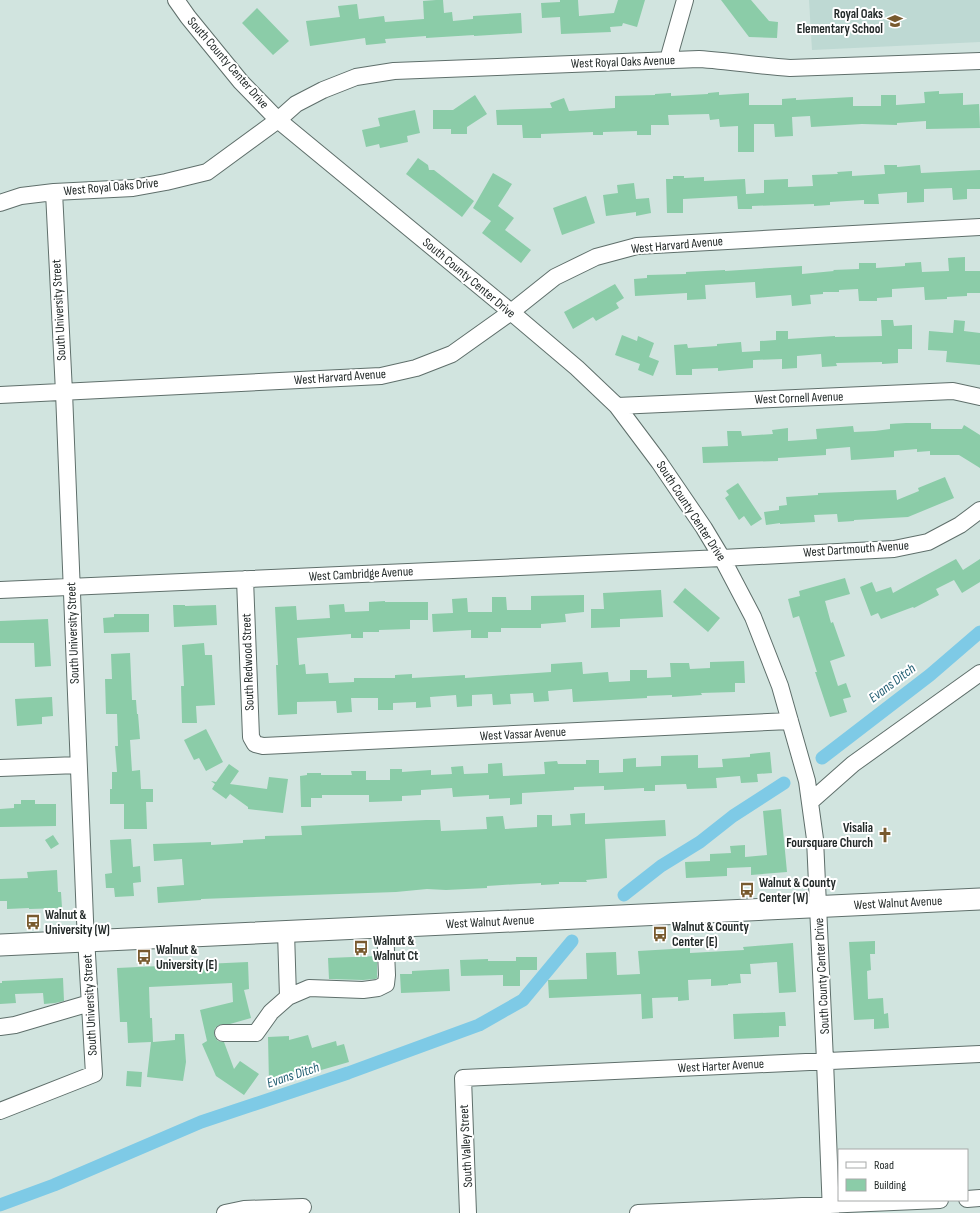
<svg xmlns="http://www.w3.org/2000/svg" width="980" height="1213" font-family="'Sofia Sans Condensed',sans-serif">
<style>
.built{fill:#bed9d3}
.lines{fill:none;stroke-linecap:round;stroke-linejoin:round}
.canal{stroke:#7ecae6;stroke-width:13}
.building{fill:#8bcca8}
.minor-casing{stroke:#5f6f6b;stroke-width:18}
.major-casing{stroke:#5f6f6b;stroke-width:23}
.minor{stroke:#fff;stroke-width:16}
.major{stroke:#fff;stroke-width:21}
.labels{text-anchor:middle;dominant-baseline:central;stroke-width:4;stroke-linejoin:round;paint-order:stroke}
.poi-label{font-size:13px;font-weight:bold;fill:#232a29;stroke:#fff;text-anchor:start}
.street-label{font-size:13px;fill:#232a29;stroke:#fff}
.water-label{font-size:14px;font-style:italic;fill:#225e72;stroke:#fff}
</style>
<rect width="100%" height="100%" fill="#d1e4df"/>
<path class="built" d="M809 0H980V42L812 50Z"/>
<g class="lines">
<path class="canal" d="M822 758 930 675 980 632
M624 895 661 866 700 842 733 816 784 783
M0 1205 54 1185 201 1122 348 1073 479 1025 523 1000 572 941"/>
</g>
<path class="building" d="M436 0H443L444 13 452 12 453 21 473 19V16L521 13 522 33 474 36V35L426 38V36L385 39 386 43 366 45 365 38 310 46 306 21 340 17 338 6 357 4 359 19 384 16 385 22 424 19 423 1Z
M560 0H578L579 16 614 13 618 0H645L637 27 623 23 622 26 610 27 611 32 561 34 560 17 542 18 541 3 560 2Z
M721 0H751L769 21 778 22 777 38 749 37Z
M257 8 289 41 273 55 242 23Z
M939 91V94L963 93V105L979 104 980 128 926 129V121L897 123V125L862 124 811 127 810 116 792 117 793 136 775 137 774 124H754V152H738V126L720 127 719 119 710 120 709 114 668 115 669 125H651V135H637V131L603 132V135H593V132L541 134V138H523L522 125H497L496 110 552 108 550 103 564 98 569 111 615 108V96L655 95V94L671 93V96L708 94V93L719 92V95L749 93V105H782V99L796 98V100L853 97V106H881V95H896V105L925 103 924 92Z
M475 95 487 114 467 127V134H451V129H433V110H453Z
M415 110 420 133 407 136 408 142 380 148 379 144 366 147 362 130 380 126 378 118Z
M418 158 428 165 429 170H434L474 201 462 217 406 174Z
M884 165H897V167L920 165 921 173 980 170V189H967V199L953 200 952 188 924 189V202L907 203V192L878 194 879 204H864V200L830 202V205L814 206V204L752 206V209H738L737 196 683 199V213H667L666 179H673V176H684V178L704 177V181L745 179 746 194 764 193V180L788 179V187L813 186 812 175 838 174 837 172 852 171V176L885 174Z
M493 173 512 184 498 206 514 218 505 230 531 250 521 263 482 233 491 221 473 208Z
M634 183 636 199 649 198 651 213 636 216V212L606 216 603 195 618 193 617 185Z
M586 196 595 223 562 235 553 208Z
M965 257V271H980V293H967V296L947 297V299L925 300 924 287 892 289V297L877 298V301H859L858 289 839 290V292H823V294L810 295 811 304 792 306 791 295 756 298 755 282 705 285 706 299 687 300V293L635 296 634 279 647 278V275L686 274V272L725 270V271L802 266V274L834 271 833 270 859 269V263H876V268L905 266V263L921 262 922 272 949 271 948 258Z
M615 284 624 298 616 303 619 308 596 321 593 317 573 329 564 312Z
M881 320H893L894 326 912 325V349H898V363L882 364V362L836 363 837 366 822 367 821 354 797 356V368L782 369V359L753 360V368L718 371V368L692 369V375H676L674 345 687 344 688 348 717 346V344L741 342 742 352 760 351V341L776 340V331H788V339L835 336V337L882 336Z
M954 320 965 321 964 331 980 333V365L946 362 947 351 928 350 929 331 953 333Z
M622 335 637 341 638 336 654 343 649 357 659 361 653 376 638 370 640 364 615 355Z
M906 423H931V429H962L964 425 980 435V468L959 455H930V451L917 452V449L894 451V457L851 460 850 447 826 449V455L778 458V461L703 463 702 447 728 446 727 431H741L742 436 773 434 772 430 788 428V441L817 439 816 429 853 426 854 432 875 431 890 429V424Z
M945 477 954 498 908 517 854 520V521L838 522 837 514 814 515 815 522 780 524V523L766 525 764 512 779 510V506L787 505 786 497 818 495V493L896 490 897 500 919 491 918 488Z
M738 483 762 519 751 526 744 516 739 520 725 498 729 495 726 491Z
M956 559 963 570 980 559V582L962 593 954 580 936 589 939 595 914 608 913 607 881 619 878 613 871 616 860 587 872 582 876 592 891 587 893 593Z
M845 578 850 594 825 601 831 623 833 622 845 656 830 661 838 686 846 683 851 697 843 699 847 712 830 717 815 672H817L799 616 793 618 788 599 800 596 799 591Z
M685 588 720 618 708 632 673 602Z
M661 590 663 617 620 619V627L591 628V609H604L603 593Z
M584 595V612L565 614 566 622 541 624V628H501V632H488V638H471V630L433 632 432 614 453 613 452 599 467 598 468 612H492V597H506L507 610H531V596Z
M385 601V602H428V620H410V629L379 630V632H363V638H351V634L297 638 299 665 305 664 306 674 328 673 329 683 354 682V678H395V675L412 674V678L465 675V678L551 672V664L582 662 583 674 608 672 609 682 630 681V670H647V678L671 677 670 663H689L690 669 710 668V662L744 661 745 683H735V692L701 693 702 695 672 697V695L647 696V698L592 701 573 702 572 689 548 691 549 701 534 702 533 693 510 694 511 704 493 705 492 694 472 695V706L457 707 456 695 430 697 431 707 416 708V702L393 703V710H378V698H351L352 712 337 713 336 701 297 702V714L278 715 276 665H278L275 607 296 606 297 620 330 618 329 605 344 604 345 612 369 611V602Z
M173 605H185V606L216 605 217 625 174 627Z
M114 614H149V632L104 633 103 618 114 617Z
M48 619 51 666 35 667 34 643H0V621Z
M204 643 205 655H212L215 705 196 706 197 723H182L181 686H184L182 645Z
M130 653 132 700H136L137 714H138L140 739 130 740 132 771 140 770 141 789H153V802H146L147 829H124V804H110V789H112V772H117L115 746H118L117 714H106L105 679H112L111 654Z
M52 697 53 716 42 717V724L17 726 15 699Z
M206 729 223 762 206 771 199 758 194 760 184 740Z
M770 752 772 773 757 774 758 782 741 783 740 776 716 778 717 788 687 789 686 784 655 785V791H644V788L604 790V786L574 787V790L522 793V804L510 805V798L489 799V795L453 797 452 788 421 790V795L402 796V801L369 802V795H322V798H311V807H301L300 776 307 775V773H321V775H352L351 771H366V780H390V769H402V772L431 770V775L452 774 451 767 463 766 464 774 488 773V764L502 763 503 776 545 774 544 762 557 761 558 764H586V760H599V773L623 772V759L636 758V767L661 766V756L698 755V768L723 767 722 759 750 757V754Z
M229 764 239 771 230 784 267 789 269 777 288 779 283 813 248 809V807L230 794 226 799 212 789 215 784 211 781 216 782Z
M21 800H35V804H56V826L0 827V809L14 808V804H21Z
M781 809 787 872 751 875V867L727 868V876L686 878 685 862 710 861V854L731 853 730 846 745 845V857L767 855 763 811Z
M585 813V824L665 820 666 836 605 839 607 878 586 880 587 882H559V884L541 885V883L520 884 487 886V888L446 890 427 889 396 892 201 899V900L158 903 157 887 184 885 182 859 154 861 153 844 211 842V845L243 843V840L265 839V836L302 835 301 826 426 820H440L441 831 487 829 486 817 503 816 505 829 537 827V815H552V826L571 825 570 814Z
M53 835 59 844 51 849 45 840Z
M131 839 133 867 140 866 141 882 133 883 134 896 115 897 114 888H106L105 874 112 873 110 840Z
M57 870 58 892H61L62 908 29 909V908L7 909V901H0V879L28 878 27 872Z
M875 941V954H870L871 970 867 971 868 999 883 998 884 1014 888 1013 889 1028 874 1029V1019L854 1020 849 942Z
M793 943 796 992 779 993 777 962 750 964 751 974H740L741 983 728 984V985L711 986V979L688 980 689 1000 678 1001V997L652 998 653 1018 642 1019 641 994 549 998 548 980 587 979 586 953 616 952 617 975 640 974 638 951 690 948V953L744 950 743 947Z
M377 956V978L375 979 363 980 329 979 328 958Z
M516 957H537V970H520V986H503V975L461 976 460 960 488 959V961H516Z
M248 962 249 989 244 990 251 1018 230 1024 219 1025 215 1028 214 1033 215 1037 218 1041 224 1042 234 1069 240 1061 259 1074 244 1095 216 1076 202 1044 207 1041 200 1010 233 1002 232 983 149 987 150 1018H152L153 1042 175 1040V1034H184L186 1062 183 1081 147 1077 151 1042 128 1043 127 1022H120L117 968Z
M449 969 450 991 401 993 400 974H412V971Z
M63 978 64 1001 55 1003 44 1004 43 993 15 994 16 1003 0 1004V983H2V981Z
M785 1012 786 1026H779V1037L734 1039 733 1014Z
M308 1035 312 1048 336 1041 337 1046 344 1044 349 1062 290 1079V1082L269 1083 268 1037 289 1036V1040Z
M127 1071 142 1072 141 1087 126 1086Z"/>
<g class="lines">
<g class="minor-casing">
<path id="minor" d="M176 0 188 17 241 82 278 120 511 312 577 368 617 406 659 462 704 528 722 558 753 617 780 686 807 781 815 839 825 1061 831 1213
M668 60 685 0
M0 203 21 196 54 192 133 188 166 182 207 172 278 120 296 104 323 90 356 77 394 71 699 59C730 61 760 66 790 68L980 61
M0 395 381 376 416 368 452 354 511 312 555 277 596 257 637 246 980 227
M617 406 953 391 980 397
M245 579 251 737 255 744 263 746 790 721
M0 590 722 558 894 549 928 542 960 525 980 510
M0 768 78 765
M810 802 853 764 980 673
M286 932 288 997
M0 1027 15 1025 90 1003
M223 1033H256L271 1012 288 997 309 988 363 990 378 988 386 984 387 975 385 927
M0 1111 94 1074 85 920 64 392 54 192
M967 1199 980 1198
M225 1213 244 1209 303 1207
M468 1213 463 1078 980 1054
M638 1213 940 1200"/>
</g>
<g class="major-casing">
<path id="major" d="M0 945 980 899"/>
</g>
<use href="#minor" class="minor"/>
<use href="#major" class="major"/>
</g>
<defs>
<g id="school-bare" transform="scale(1.2)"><path d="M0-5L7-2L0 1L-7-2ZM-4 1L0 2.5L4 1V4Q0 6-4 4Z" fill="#785a2e" stroke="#fff" stroke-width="2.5" paint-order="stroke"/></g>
<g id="church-bare" transform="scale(1.2)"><path d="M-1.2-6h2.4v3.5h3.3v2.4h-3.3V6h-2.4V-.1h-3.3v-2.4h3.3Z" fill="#785a2e" stroke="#fff" stroke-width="2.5" paint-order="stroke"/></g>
<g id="bus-bare" transform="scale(1.2)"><path d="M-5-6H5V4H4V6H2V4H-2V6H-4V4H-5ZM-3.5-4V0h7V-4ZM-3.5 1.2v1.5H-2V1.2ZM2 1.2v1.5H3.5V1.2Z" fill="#785a2e" stroke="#fff" stroke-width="2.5" paint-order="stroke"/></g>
</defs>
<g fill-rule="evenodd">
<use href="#school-bare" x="895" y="21"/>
<use href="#church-bare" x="885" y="835"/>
<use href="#bus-bare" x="747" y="890"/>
<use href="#bus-bare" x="33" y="922"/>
<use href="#bus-bare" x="660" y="934"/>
<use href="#bus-bare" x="361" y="948"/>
<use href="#bus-bare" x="144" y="957"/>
</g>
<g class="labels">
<g class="poi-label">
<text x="883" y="14" text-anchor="end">Royal Oaks<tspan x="883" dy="15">Elementary School</tspan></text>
<text x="873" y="828" text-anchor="end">Visalia<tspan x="873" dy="15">Foursquare Church</tspan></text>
<text x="759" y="883">Walnut &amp; County<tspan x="759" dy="15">Center (W)</tspan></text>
<text x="45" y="915">Walnut &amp;<tspan x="45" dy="15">University (W)</tspan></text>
<text x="672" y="927">Walnut &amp; County<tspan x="672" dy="15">Center (E)</tspan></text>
<text x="373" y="941">Walnut &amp;<tspan x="373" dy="15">Walnut Ct</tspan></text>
<text x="156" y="950">Walnut &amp;<tspan x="156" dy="15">University (E)</tspan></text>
</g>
<g class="street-label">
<text transform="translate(623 62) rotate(-2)">West Royal Oaks Avenue</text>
<text transform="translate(228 63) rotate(49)">South County Center Drive</text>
<text transform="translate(111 187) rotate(-5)">West Royal Oaks Drive</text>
<text transform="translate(677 245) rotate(-5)">West Harvard Avenue</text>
<text transform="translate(469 278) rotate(40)">South County Center Drive</text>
<text transform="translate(59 310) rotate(-93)">South University Street</text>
<text transform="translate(340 377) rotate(-4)">West Harvard Avenue</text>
<text transform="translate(799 398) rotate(-2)">West Cornell Avenue</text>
<text transform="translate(691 511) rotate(57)">South County Center Drive</text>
<text transform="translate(856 549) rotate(-4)">West Dartmouth Avenue</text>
<text transform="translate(361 574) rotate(-3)">West Cambridge Avenue</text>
<text transform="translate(73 633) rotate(-92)">South University Street</text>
<text transform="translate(248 662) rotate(-92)">South Redwood Street</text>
<text transform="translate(523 734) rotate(-3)">West Vassar Avenue</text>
<text transform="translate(898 903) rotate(-3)">West Walnut Avenue</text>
<text transform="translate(490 922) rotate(-3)">West Walnut Avenue</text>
<text transform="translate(822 976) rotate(-93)">South County Center Drive</text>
<text transform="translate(90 1005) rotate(-93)">South University Street</text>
<text transform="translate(721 1066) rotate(-3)">West Harter Avenue</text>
<text transform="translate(466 1146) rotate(-93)">South Valley Street</text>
</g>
<g class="water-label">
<text transform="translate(892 683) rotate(-37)">Evans Ditch</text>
<text transform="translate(293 1075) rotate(-18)">Evans Ditch</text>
</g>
</g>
<rect x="838" y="1149" width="130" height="52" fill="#ffffff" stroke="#a7aaa9"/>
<rect x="846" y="1162" width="20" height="6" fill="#ffffff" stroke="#a7aaa9"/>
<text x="874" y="1169" font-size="12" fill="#232a29">Road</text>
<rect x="846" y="1179" width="20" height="12" fill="#8bcca8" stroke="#a7aaa9"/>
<text x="874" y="1189" font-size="12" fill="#232a29">Building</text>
</svg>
